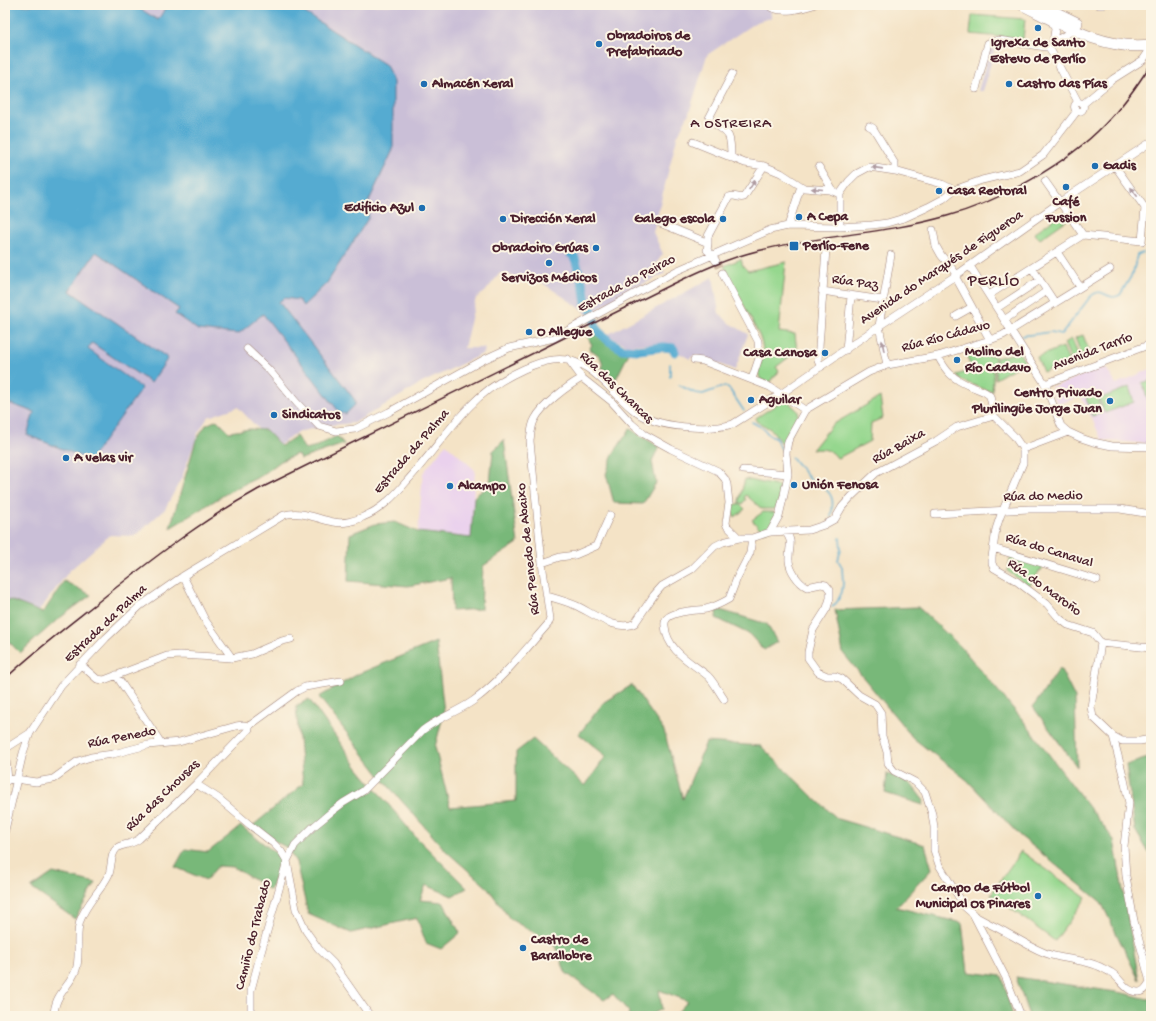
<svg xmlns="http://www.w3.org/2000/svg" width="1156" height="1021" font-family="'Gochi Hand',sans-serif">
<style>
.built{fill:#ead1ed}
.industrial{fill:#cabfd7}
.green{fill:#95d78e;stroke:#707b5c}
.forest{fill:#78b879;stroke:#616c52}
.water{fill:#54abd1;stroke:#4f657e}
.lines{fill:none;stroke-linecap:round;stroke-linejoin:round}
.stream{stroke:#54abd1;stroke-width:1.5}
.river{stroke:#54abd1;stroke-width:9}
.minor-tunnel{stroke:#d2bca7;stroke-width:7;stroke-dasharray:7 3.5;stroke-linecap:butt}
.minor-casing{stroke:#9f8178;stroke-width:8}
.highway-casing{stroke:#9f8178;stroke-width:12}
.minor{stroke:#fff;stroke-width:7}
.highway{stroke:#fff;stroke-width:11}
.rail{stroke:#4a1f2b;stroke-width:1.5}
.oneway{fill:#ae9aa0}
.poi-dot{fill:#1f6fb2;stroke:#fcf5e5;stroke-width:1.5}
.labels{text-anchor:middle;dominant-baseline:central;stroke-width:4;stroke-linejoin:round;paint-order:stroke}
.poi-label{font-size:14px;font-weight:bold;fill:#4a1f2b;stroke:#fcf5e5;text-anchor:start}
.street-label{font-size:14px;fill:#4a1f2b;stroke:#fcf5e5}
.neighbourhood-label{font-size:15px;letter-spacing:1px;fill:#4a1f2b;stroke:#fcf5e5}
.quarter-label{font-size:16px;letter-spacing:1px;fill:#4a1f2b;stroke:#fcf5e5}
</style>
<rect width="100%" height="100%" fill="#fcf5e5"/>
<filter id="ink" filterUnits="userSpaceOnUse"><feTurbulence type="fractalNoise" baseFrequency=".025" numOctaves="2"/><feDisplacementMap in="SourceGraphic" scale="8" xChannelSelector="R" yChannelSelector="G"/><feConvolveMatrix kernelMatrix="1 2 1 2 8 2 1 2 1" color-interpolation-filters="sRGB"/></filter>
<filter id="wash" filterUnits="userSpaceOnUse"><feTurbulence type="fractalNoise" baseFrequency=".012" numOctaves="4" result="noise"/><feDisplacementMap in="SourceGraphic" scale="16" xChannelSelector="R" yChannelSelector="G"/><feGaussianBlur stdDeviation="0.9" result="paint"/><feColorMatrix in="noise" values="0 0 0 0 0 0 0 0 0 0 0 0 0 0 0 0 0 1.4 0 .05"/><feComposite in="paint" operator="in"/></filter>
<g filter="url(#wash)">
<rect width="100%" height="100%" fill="#f4e3c6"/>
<path class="built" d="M1102 367 1103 369 1106 368 1116 384 1151 369V444L1102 440 1081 396 1057 405 1051 387 1061 384Z
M446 444 475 470 471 538 418 532 423 473Z"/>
<path class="industrial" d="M134 5H167L158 20Z
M293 5H771V18L756 22 707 55 689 113 677 137 653 232 663 254 655 265 666 273 626 292 588 315 580 308 541 282 500 273 485 292 476 298 464 348H485L484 353 422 383 354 423 331 425 297 432 276 448 238 407 208 417 198 433 182 477 165 509 135 536 110 535 69 571 39 611 5 634V402L34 412 27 435 92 343 151 383 70 290 96 252 179 309 176 314 367 205 393 82 386 65Z
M991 43 996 44 983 91H978Z
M713 277 719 313 728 322 748 334 735 370 699 356 691 357 690 359 677 352 671 343 627 345 607 335Z"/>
<path class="green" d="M972 15 1025 19 1023 39 970 34Z
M1059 215 1061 217 1064 216 1067 220 1040 239 1034 233Z
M741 259 743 266 748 271 786 262 779 332 795 334 797 351 776 367 779 371 775 377H773L771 382 761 380C756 371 760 367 762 358 764 350 762 343 759 335L724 266Z
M1083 335 1090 353 1082 356 1075 338Z
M1072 339 1079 357 1071 360 1064 343Z
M982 347 983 353 989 356 993 355 995 356 992 392 963 381 956 375 972 370 965 351Z
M1063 347 1069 362 1043 372 1037 357Z
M1019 352 1025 362 995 379 996 358Z
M1151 380V399L1148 400 1142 383Z
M1129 387 1134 402 1105 413 1099 399Z
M1096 394 1102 413 1092 416 1086 398Z
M880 397 883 418 871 423 870 441 840 457 837 458C832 449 821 448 812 450L832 425Z
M785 399 798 411C799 421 790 435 783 443L779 440 772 430 756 421V418Z
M745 479 781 487 778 507 774 509H762L746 495 744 498 746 499 742 504 739 503V501Z
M730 503 741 505 745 509 735 517 730 507Z
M763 512H773L776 514V516L767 530 763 532 752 520Z
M1011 557 1043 566 1029 586 1007 571Z
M1021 851 1086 898 1055 941 991 894Z"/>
<path class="forest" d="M594 330 611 347 629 353 616 379 602 368C604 358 597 353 589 349L592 345 587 336Z
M217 420 229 432 250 429 266 430 281 446 296 436 305 449 317 446 337 436 344 444 301 459 297 454 281 461 261 476 232 490 170 528 196 440 206 425Z
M630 429 659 447 652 461 656 483 643 504 614 503 606 474 613 454Z
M504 440 518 543 483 566 481 609 452 611 451 578 408 586 348 581 350 534 375 524 395 522 418 532 471 538 474 497 490 484 493 451Z
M64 581 91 595 57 620 20 653 8 641 5 642V602L10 600 43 613Z
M918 607 961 647 1022 719 1114 840 1139 980 1101 902 1019 835 967 780 913 738 843 653 835 610Z
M717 609 767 624 777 642 764 650 749 634 716 618Z
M436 642 444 712 435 747 450 807 516 801V752L533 739 585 786 606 756 579 734 604 702 632 685 664 731 683 799 706 742 761 746 812 796 838 819 925 845 932 869 896 907 962 923 968 972 1002 976 1013 1016H674L688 1001 659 990 662 1009 649 1016H628L629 1012 613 994 604 1000 566 973 554 944 510 919 488 888 446 851 384 781 319 697 358 674Z
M1060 668 1075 698 1077 767 1033 707Z
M309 699 358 768 414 835 467 888 452 896 426 885 420 900 443 902 460 933 441 949 426 943 417 918 351 933 308 914 296 862 286 847 250 828 303 784 296 706Z
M1151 757V853H1149L1135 830 1126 765Z
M887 773 911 784 924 801 923 805 885 793Z
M241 826 282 858 270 890 233 867 218 866 206 880 175 867 185 849 208 852Z
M53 873 96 883 75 919 31 888Z
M1016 977 1123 993 1148 999 1151 998V1016H1029Z"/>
<path class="water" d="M5 5H134L158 20 167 5H293L386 65 393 82V150L367 205 369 217 327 283 303 306 299 300 284 298 279 302 355 400V405L346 414 340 413 263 314 238 334 198 330 175 314 179 309 96 252 70 291 168 358 151 383 92 343 88 349 142 388 90 460 27 435 34 412 5 402Z"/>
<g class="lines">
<path class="stream" d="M1146 252 1151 249
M1021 336 1051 332 1062 334 1090 297C1102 287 1103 296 1113 297 1116 297 1118 296 1120 295L1133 273 1137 255 1143 253
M887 370 913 364
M670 377V364
M679 385 695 393 703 394 725 386 730 390 744 411
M752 422 763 428 768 434 776 439 782 450
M791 458 794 460C799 465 810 481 815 484 818 486 821 486 824 488 835 496 833 505 831 517
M832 607 837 602 842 592 843 583 842 567 838 560 841 549 840 538"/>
<path class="river" d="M571 254 574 255 584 289 586 304 591 309 597 330 609 341 622 349 639 350 663 347 673 348 675 352"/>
</g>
</g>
<g filter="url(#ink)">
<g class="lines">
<path class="minor-tunnel" d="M716 261 722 273"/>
<g class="minor-casing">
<path id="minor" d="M1099 5H1103
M772 8C786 13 799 9 813 5
M1051 19 1055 29 1053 42
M1049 47 1078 102
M976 89 988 43 998 40 1046 47H1049L1053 42 1074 30
M1074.5 107a4.5 4.5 0 1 1 9 0a4.5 4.5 0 1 1-9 0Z
M1083 104 1113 79 1143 60 1151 48
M869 126 873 128 895 164V171
M693 142 745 163 764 166 781 173 804 188 830 190 840 194
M731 158C731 133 730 134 710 121L709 118 732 74
M819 167 833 191
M1045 181 1083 235 1142 241 1145 208 1115 166
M660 223 706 242 708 244 707 250 712 255 716 261
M788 226 801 186
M840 227V194L849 181 856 174 869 167 895 171 942 184 954 190
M933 230 936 246 941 255 957 275
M708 243V236L729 197C735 194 739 199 744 197L764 166
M1057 252 1080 287
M970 266 1045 384 1061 426 1068 432 1081 438 1093 442 1112 446 1151 447
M1032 268 1055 303
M722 273 758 341 759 358 752 379
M955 276 990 340
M822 291 883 300
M989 295 1083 235
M997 308 1040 280
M956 316 972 307
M1004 320 1047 291
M247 349 269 370 296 402 319 426 336 431 355 429 389 412 485 359 509 348 554 338 676 271 770 230 788 226 840 227 872 225 887 223 904 218 928 207 943 199 954 190 982 180 1020 171 1043 155 1077 111
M846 350 851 296
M938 356C946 372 953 379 970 386 977 389 984 390 990 396L994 416 1014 436 1023 449
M568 359 582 378 611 401 632 424 644 434 671 449 718 471 725 479 727 484 729 503 726 523 727 526 739 538
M694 360 703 361 770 387 805 410
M887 365 879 326 891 255
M821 367 818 361 826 249
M1045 384 1151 344
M1068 432 1023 449V463L1000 517 996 529 992 557V563L994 568 1015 580 1047 604 1059 618 1068 625 1093 633 1101 643 1151 648
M743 470 788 474
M935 514 1029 509H1120L1151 514
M784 531C795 540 788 549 789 561 790 570 798 583 807 587L821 584 826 585 830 590V598L827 608 813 630 808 652V658L818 672 827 676H835L842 679 859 695 875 704 881 713 882 736 887 752 888 763 894 771 915 782 925 792 932 814 934 827V850L939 865 965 907 973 914 1006 978 1021 1016
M770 532 779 516 784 495 788 474 786 453 788 441 805 410 869 372 887 365 938 356 990 340 1003 335 1110 269
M993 548 1097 580
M542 563 560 557 575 555 596 546 610 515
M183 576 205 620 232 658
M547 596C557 599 568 602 577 606 592 613 618 633 635 623L654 595 662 586 692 569 715 546 723 542 739 538H752L770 532 809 530 824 525 835 519 842 507 852 496 876 473 936 441 957 427 994 416
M1101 643 1091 707 1093 717 1113 736 1122 741H1140L1151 739
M80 664 97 679 104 680 167 656 180 655 232 658 252 654 282 641 291 639
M116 675 161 743
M724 699C719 692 714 682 708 676 691 662 667 651 665 626 664 620 667 617 672 615 684 610 694 611 706 609 714 607 722 603 729 599L737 578 750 553 752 538
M249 726 297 691 305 687 341 681
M5 749 8 780
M5 749 30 733
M5 782 8 780 16 779 36 782 53 779 78 761 91 757 113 754 148 745 179 742 236 726 243 725 249 726
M196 784 218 798 250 825 273 843 281 851 287 861 296 909 306 931 318 948 333 963 370 1016
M5 830 23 753 30 733 61 686 106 638 140 606 183 576 284 515C302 510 316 519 334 522 343 524 355 521 363 517 381 510 395 495 407 481 429 457 447 430 469 407 484 391 504 378 524 369 533 365 542 361 553 360 591 355 610 393 636 412 657 428 709 431 733 424L781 394 879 326 955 276 1060 202 1151 142
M975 916C985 922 996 927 1007 933 1022 941 1035 950 1051 955 1067 960 1083 959 1098 966 1103 968 1108 971 1112 973 1121 979 1126 993 1139 992 1145 992 1147 986 1150 982L1134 921 1126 876 1124 846 1129 803 1124 779 1113 736
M54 1016C54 994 69 988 76 970 81 955 75 937 80 921 86 903 101 891 109 874 112 866 110 854 117 848 121 844 132 845 139 839L196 784 249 729V726
M251 1016V990L260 956 287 861 295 845 313 827 330 813 343 803 363 791 423 730C438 718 457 712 473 701 501 681 525 650 548 624L550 619 542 563 530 441C531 433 531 426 535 419 542 405 569 385 582 378"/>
</g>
<g class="highway-casing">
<path id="highway" d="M1023 5C1063 25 1105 51 1151 45
M1040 5 1077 23"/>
</g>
<use href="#minor" class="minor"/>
<use href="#highway" class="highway"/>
<path class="rail" d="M5 679C39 647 77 619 113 590 160 553 206 518 259 489L673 284C700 271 728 258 757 251 820 235 885 234 947 216 999 202 1068 163 1105 124 1123 106 1137 86 1151 64"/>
</g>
<defs><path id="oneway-solid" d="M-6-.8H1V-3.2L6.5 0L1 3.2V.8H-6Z"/></defs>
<g class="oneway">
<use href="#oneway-solid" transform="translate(877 168) rotate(-172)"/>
<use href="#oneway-solid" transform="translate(752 185) rotate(-57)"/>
<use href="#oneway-solid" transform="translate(817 189) rotate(-175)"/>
<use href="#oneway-solid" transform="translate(1134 192) rotate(-127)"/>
<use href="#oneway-solid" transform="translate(883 346) rotate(-101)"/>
</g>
</g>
<g class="poi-dot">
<circle cx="1038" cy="28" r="4"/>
<circle cx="599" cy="44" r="4"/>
<circle cx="424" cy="84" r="4"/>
<circle cx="1009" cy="84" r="4"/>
<circle cx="1095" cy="166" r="4"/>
<circle cx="1066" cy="187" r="4"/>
<circle cx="939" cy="191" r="4"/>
<circle cx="422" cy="208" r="4"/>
<circle cx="799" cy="217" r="4"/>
<circle cx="503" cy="219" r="4"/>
<circle cx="723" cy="219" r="4"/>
<rect x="789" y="241" width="10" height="10" rx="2"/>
<circle cx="596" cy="248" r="4"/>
<circle cx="549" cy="263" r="4"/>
<circle cx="529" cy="332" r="4"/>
<circle cx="825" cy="353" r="4"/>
<circle cx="957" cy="360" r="4"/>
<circle cx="751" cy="400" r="4"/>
<circle cx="1110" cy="401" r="4"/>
<circle cx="274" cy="415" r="4"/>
<circle cx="66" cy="458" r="4"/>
<circle cx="794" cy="485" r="4"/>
<circle cx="450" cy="486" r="4"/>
<circle cx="1038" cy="896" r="4"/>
<circle cx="523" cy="948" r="4"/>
</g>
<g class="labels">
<g class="poi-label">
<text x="607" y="36">Obradoiros de<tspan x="607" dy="16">Prefabricado</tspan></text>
<text x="1038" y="43" text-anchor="middle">Igrexa de Santo<tspan x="1038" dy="16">Estevo de Perlío</tspan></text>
<text x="432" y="84">Almacén Xeral</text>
<text x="1017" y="84">Castro das Pías</text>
<text x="1103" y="166">Gadis</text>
<text x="947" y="191">Casa Rectoral</text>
<text x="1066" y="202" text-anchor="middle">Café<tspan x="1066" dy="16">Fussion</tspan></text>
<text x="414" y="208" text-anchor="end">Edificio Azul</text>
<text x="807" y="217">A Cepa</text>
<text x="511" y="219">Dirección Xeral</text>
<text x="715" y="219" text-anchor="end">Galego escola</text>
<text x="803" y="246">Perlío-Fene</text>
<text x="588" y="248" text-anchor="end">Obradoiro Grúas</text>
<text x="549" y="278" text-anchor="middle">Servizos Médicos</text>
<text x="537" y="332">O Allegue</text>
<text x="965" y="352">Molino del<tspan x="965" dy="16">Río Cadavo</tspan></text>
<text x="817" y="353" text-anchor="end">Casa Canosa</text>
<text x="1102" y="393" text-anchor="end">Centro Privado<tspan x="1102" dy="16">Plurilingüe Jorge Juan</tspan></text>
<text x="759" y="400">Aguilar</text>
<text x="282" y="415">Sindicatos</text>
<text x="74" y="458">A velas vir</text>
<text x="802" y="485">Unión Fenosa</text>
<text x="458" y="486">Alcampo</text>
<text x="1030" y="888" text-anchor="end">Campo de Fútbol<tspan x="1030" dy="16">Municipal Os Pinares</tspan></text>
<text x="531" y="940">Castro de<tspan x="531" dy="16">Barallobre</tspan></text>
</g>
<g class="street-label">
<text transform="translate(942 268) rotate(-34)">Avenida do Marqués de Figueroa</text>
<text transform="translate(855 283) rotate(8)">Rúa Paz</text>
<text transform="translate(627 284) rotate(-28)">Estrada do Peirao</text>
<text transform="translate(946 337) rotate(-15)">Rúa Río Cádavo</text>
<text transform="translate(1093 352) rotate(-21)">Avenida Tarrío</text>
<text transform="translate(616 388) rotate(44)">Rúa das Chancas</text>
<text transform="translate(899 447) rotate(-29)">Rúa Baixa</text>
<text transform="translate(412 452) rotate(-49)">Estrada da Palma</text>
<text transform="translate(1043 497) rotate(-1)">Rúa do Medio</text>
<text transform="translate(529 549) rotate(-96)">Rúa Penedo de Abaixo</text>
<text transform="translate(1049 551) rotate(17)">Rúa do Canaval</text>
<text transform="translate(1044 588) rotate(36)">Rúa do Maroño</text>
<text transform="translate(106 624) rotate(-43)">Estrada da Palma</text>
<text transform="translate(122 738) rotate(-11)">Rúa Penedo</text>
<text transform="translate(163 796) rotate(-44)">Rúa das Chousas</text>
<text transform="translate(254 935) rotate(-76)">Camiño do Trabado</text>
</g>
<g class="neighbourhood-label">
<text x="731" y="124">A OSTREIRA</text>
</g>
<g class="quarter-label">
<text x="994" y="282">PERLÍO</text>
</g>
</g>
<rect width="1156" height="1021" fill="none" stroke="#fcf5e5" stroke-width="20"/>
</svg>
